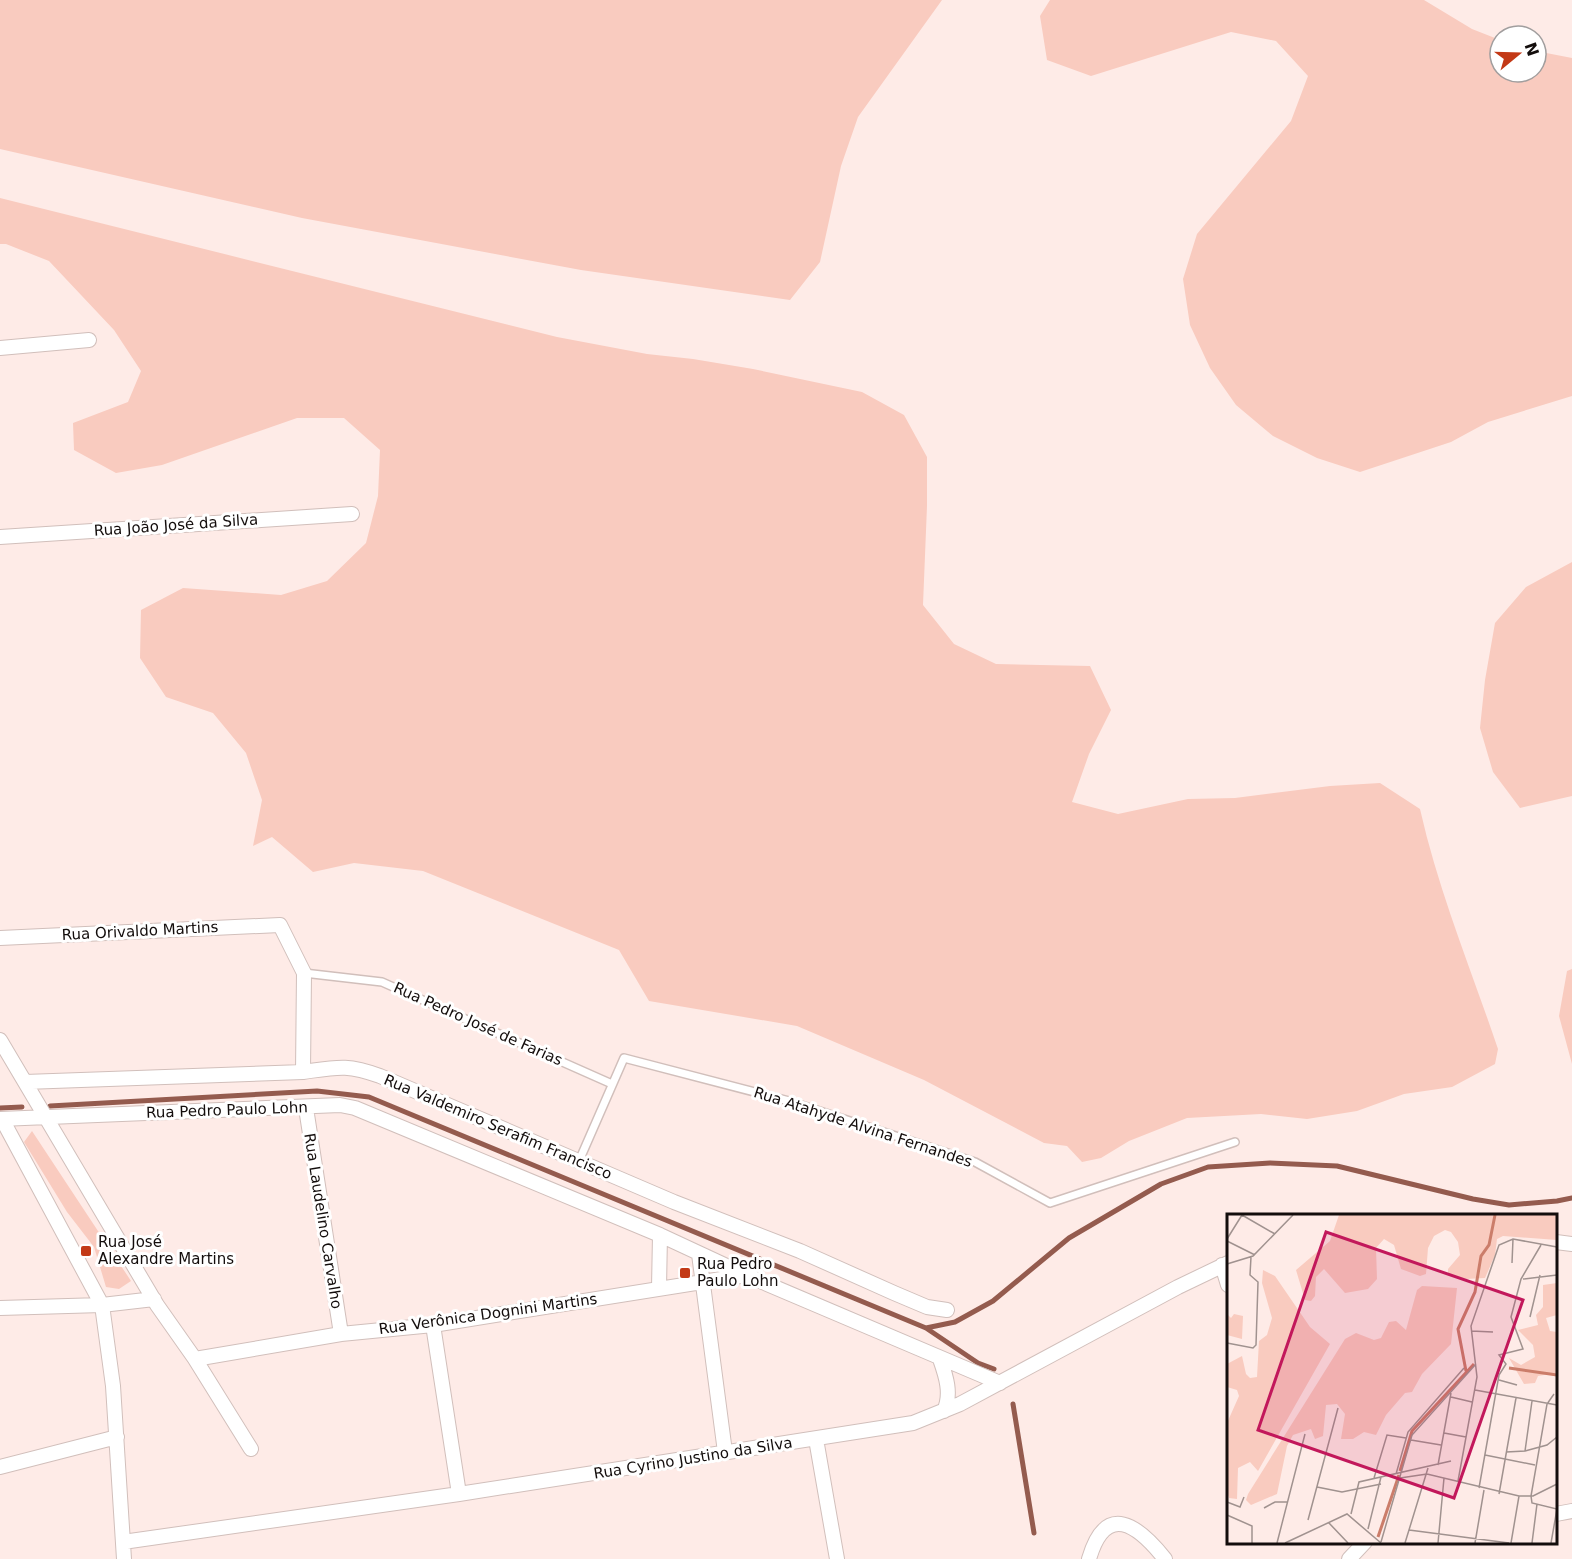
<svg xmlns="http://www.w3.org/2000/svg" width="1572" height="1559" font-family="'DejaVu Sans',sans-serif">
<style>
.green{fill:#f9cbbf}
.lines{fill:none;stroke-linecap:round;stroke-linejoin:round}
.stream{stroke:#945b4e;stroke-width:5}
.lane-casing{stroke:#d1bfbb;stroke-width:10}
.street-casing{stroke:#d1bfbb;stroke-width:16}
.lane{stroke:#fff;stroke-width:7}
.street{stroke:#fff;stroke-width:14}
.poi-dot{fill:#c33916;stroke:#fff;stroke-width:2}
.labels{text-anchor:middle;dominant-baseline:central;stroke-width:6;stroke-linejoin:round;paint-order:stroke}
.street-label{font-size:15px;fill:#130d0c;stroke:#fff}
.poi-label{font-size:15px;fill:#130d0c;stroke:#fff;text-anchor:start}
.inset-river{fill:none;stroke:#cb7d6a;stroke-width:3}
.inset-road{fill:none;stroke:#a0928f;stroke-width:1.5}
.view{fill:#c2185b;fill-opacity:0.15;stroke:#c2185b;stroke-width:3}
.inset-edge{fill:none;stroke:#130d0c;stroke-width:3}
</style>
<rect width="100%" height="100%" fill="#feebe7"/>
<path class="green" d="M0 0H942L858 117 841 166 820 262 790 300 581 270 302 218 0 149Z
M1050 0H1424L1472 29 1500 40V72H1536V51L1572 58V396L1488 422 1451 442 1360 472 1317 458 1273 436 1236 405 1210 368 1190 325 1183 279 1197 234 1291 121 1308 76 1276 41 1231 32 1091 76 1047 60 1040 16Z
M0 198 557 337 647 354 693 359 753 369 862 392 904 415 927 457V506L923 605 954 644 996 664 1090 666 1111 710 1089 754 1072 802 1118 814 1188 799 1235 798 1330 786 1380 783 1420 809C1439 893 1471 969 1498 1049L1495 1064 1452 1087 1404 1094 1357 1111 1307 1119 1261 1114 1187 1118 1129 1141 1101 1158 1082 1162 1067 1146 1044 1143 924 1080 797 1026 649 1001 619 950 423 871 354 863 313 872 272 837 253 846 262 800 246 753 213 713 166 697 140 658 141 610 183 588 281 595 327 581 366 543 378 496 380 450 344 418H297L162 465 116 473 74 450 73 423 128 402 141 371 114 330 49 261 6 244H0Z
M1572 562V796L1520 808 1493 772 1480 728 1485 680 1495 623 1526 587Z
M1572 969V1064L1559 1016 1567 971Z
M32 1131 131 1281 119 1289 106 1287 94 1247 67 1212 24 1142Z"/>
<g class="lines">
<path class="stream" d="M50 1106 317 1091 369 1097 926 1328 978 1363 994 1369
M0 1108 22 1107
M926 1328 955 1322 993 1301 1069 1238 1161 1184 1208 1167 1270 1163 1337 1166 1473 1199 1509 1205 1557 1201 1572 1198
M1013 1404 1034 1533"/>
<g class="lane-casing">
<path id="lane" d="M304 973 382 982 612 1084
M579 1161 624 1058 789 1101 975 1162 1050 1203 1235 1142"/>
</g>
<g class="street-casing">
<path id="street" d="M0 348 89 340
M0 537 352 514
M0 938 280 925 304 973 303 1072
M0 1040 157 1305 195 1359 251 1449
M25 1082 303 1072C338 1067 347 1064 380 1076L674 1202 800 1251 894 1293 927 1307 947 1310
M306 1108 341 1334
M0 1119 340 1105 355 1108 660 1235 746 1275 1000 1383
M2 1119 102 1305 113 1386 124 1559
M1556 1242 1572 1244
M699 1254 725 1452
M1222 1265 1228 1285
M659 1288 660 1235
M0 1308 102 1305 154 1299
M433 1325 459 1494
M195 1359 341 1334 433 1325 746 1275
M940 1359C946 1376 952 1394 944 1411
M816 1439 837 1559
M0 1467 117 1437
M1556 1514 1572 1511
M123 1542 459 1494 913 1423 960 1404 1178 1287 1228 1263
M1089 1559C1106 1501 1138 1525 1165 1559
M1349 1559 1365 1542"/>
</g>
<use href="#lane" class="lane"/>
<use href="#street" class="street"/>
</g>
<g class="poi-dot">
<rect x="80" y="1245" width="12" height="12" rx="3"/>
<rect x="679" y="1267" width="12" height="12" rx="3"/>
</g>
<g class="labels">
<g class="street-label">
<text transform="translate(176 525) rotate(-4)">Rua João José da Silva</text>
<text transform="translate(140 931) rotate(-3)">Rua Orivaldo Martins</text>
<text transform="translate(478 1024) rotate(24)">Rua Pedro José de Farias</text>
<text transform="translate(227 1110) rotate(-2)">Rua Pedro Paulo Lohn</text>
<text transform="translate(498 1127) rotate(23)">Rua Valdemiro Serafim Francisco</text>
<text transform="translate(863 1127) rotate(18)">Rua Atahyde Alvina Fernandes</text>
<text transform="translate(323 1221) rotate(81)">Rua Laudelino Carvalho</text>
<text transform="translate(488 1314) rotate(-8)">Rua Verônica Dognini Martins</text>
<text transform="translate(693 1458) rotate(-9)">Rua Cyrino Justino da Silva</text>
</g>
<g class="poi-label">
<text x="98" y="1242">Rua José<tspan x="98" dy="17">Alexandre Martins</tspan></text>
<text x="697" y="1264">Rua Pedro<tspan x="697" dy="17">Paulo Lohn</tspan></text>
</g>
</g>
<g transform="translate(1227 1214)">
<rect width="330" height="330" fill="#feebe7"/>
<path d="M112 1H330V26L276 22 270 25 268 41 258 64 239 65 221 61V55L233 41 231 28 224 18 218 16 207 22 201 34 199 60 193 62 174 55 167 31 157 25 149 34 150 65 141 75 118 79 97 55 89 63 88 82 84 87 78 86 69 56 103 27ZM36 56 48 62 83 113 103 130 31 257 23 248 11 254 10 285 2 284 0 278V209L12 182 10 176 0 173V150L15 142 19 160 23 164 30 163 32 127 40 121 45 104 35 69ZM330 69V101L319 104 323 117 330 118V159L311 162 308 169 297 170 282 144 294 151 308 143 306 131 291 116 311 111 309 101 316 93V71ZM195 72 230 74 224 130 195 160 185 178 178 179 159 201 149 221 137 218 126 225H114L118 200 110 190 99 191 96 222 88 225 84 215 66 221 60 232 50 280 24 291 19 286 21 280 118 125 129 119 147 126 154 124 162 108 169 107 179 116 190 76ZM0 100 4 104 7 100 16 102 15 125 0 121Z" fill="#f9cbbf"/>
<path class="inset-river" d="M282 154 330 161M239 157 231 115 248 78 254 42 262 31 268 1M173 257 185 217 247 150M151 323 172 261"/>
<path class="inset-road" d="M15 1 48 20M0 25 15 1M0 27 28 41M285 49 286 25M0 50 26 42 66 1M296 65 330 61M303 103 313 61M244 117 266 118M0 129 26 134 29 131 31 68 23 61 24 43M272 166 290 171M248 176 330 191M224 183 245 188M217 219 239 223M184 226 214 231M298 237 320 231 330 223M279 238 298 237 305 187M258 241 308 251M211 251 224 179M169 260 181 218 237 154M147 264 160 221 179 224M173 264 200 260 292 282H306L330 270M231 267 250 163 244 112 272 31 286 25 330 33M90 273 115 278 154 270M252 274 272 161 279 150 272 141 296 135 284 103 294 65 314 31M272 280 289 184M0 288 13 293 17 283M37 294 48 288H60M124 300 132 268 224 247M0 301 25 312V329M81 306 111 194M102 309 121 329M141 315 154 263M182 316 282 329M154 328 185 221 249 150M50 329 78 220M58 329 120 300 154 329M178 329 201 254M211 329 217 264M248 329 257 276M284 329 292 282M305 329 310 290M324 329 330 295 305 289 304 282 320 190 327 180"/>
<path class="view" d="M99 18 296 86 227 284 31 216Z"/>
<rect width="330" height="330" class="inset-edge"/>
</g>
<g transform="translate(1518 54) rotate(71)"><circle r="28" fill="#ffffff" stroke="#a19e9e" stroke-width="1.5"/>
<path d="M0-4.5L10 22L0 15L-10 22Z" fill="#c33916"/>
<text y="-9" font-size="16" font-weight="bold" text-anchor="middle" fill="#130d0c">N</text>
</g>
</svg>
